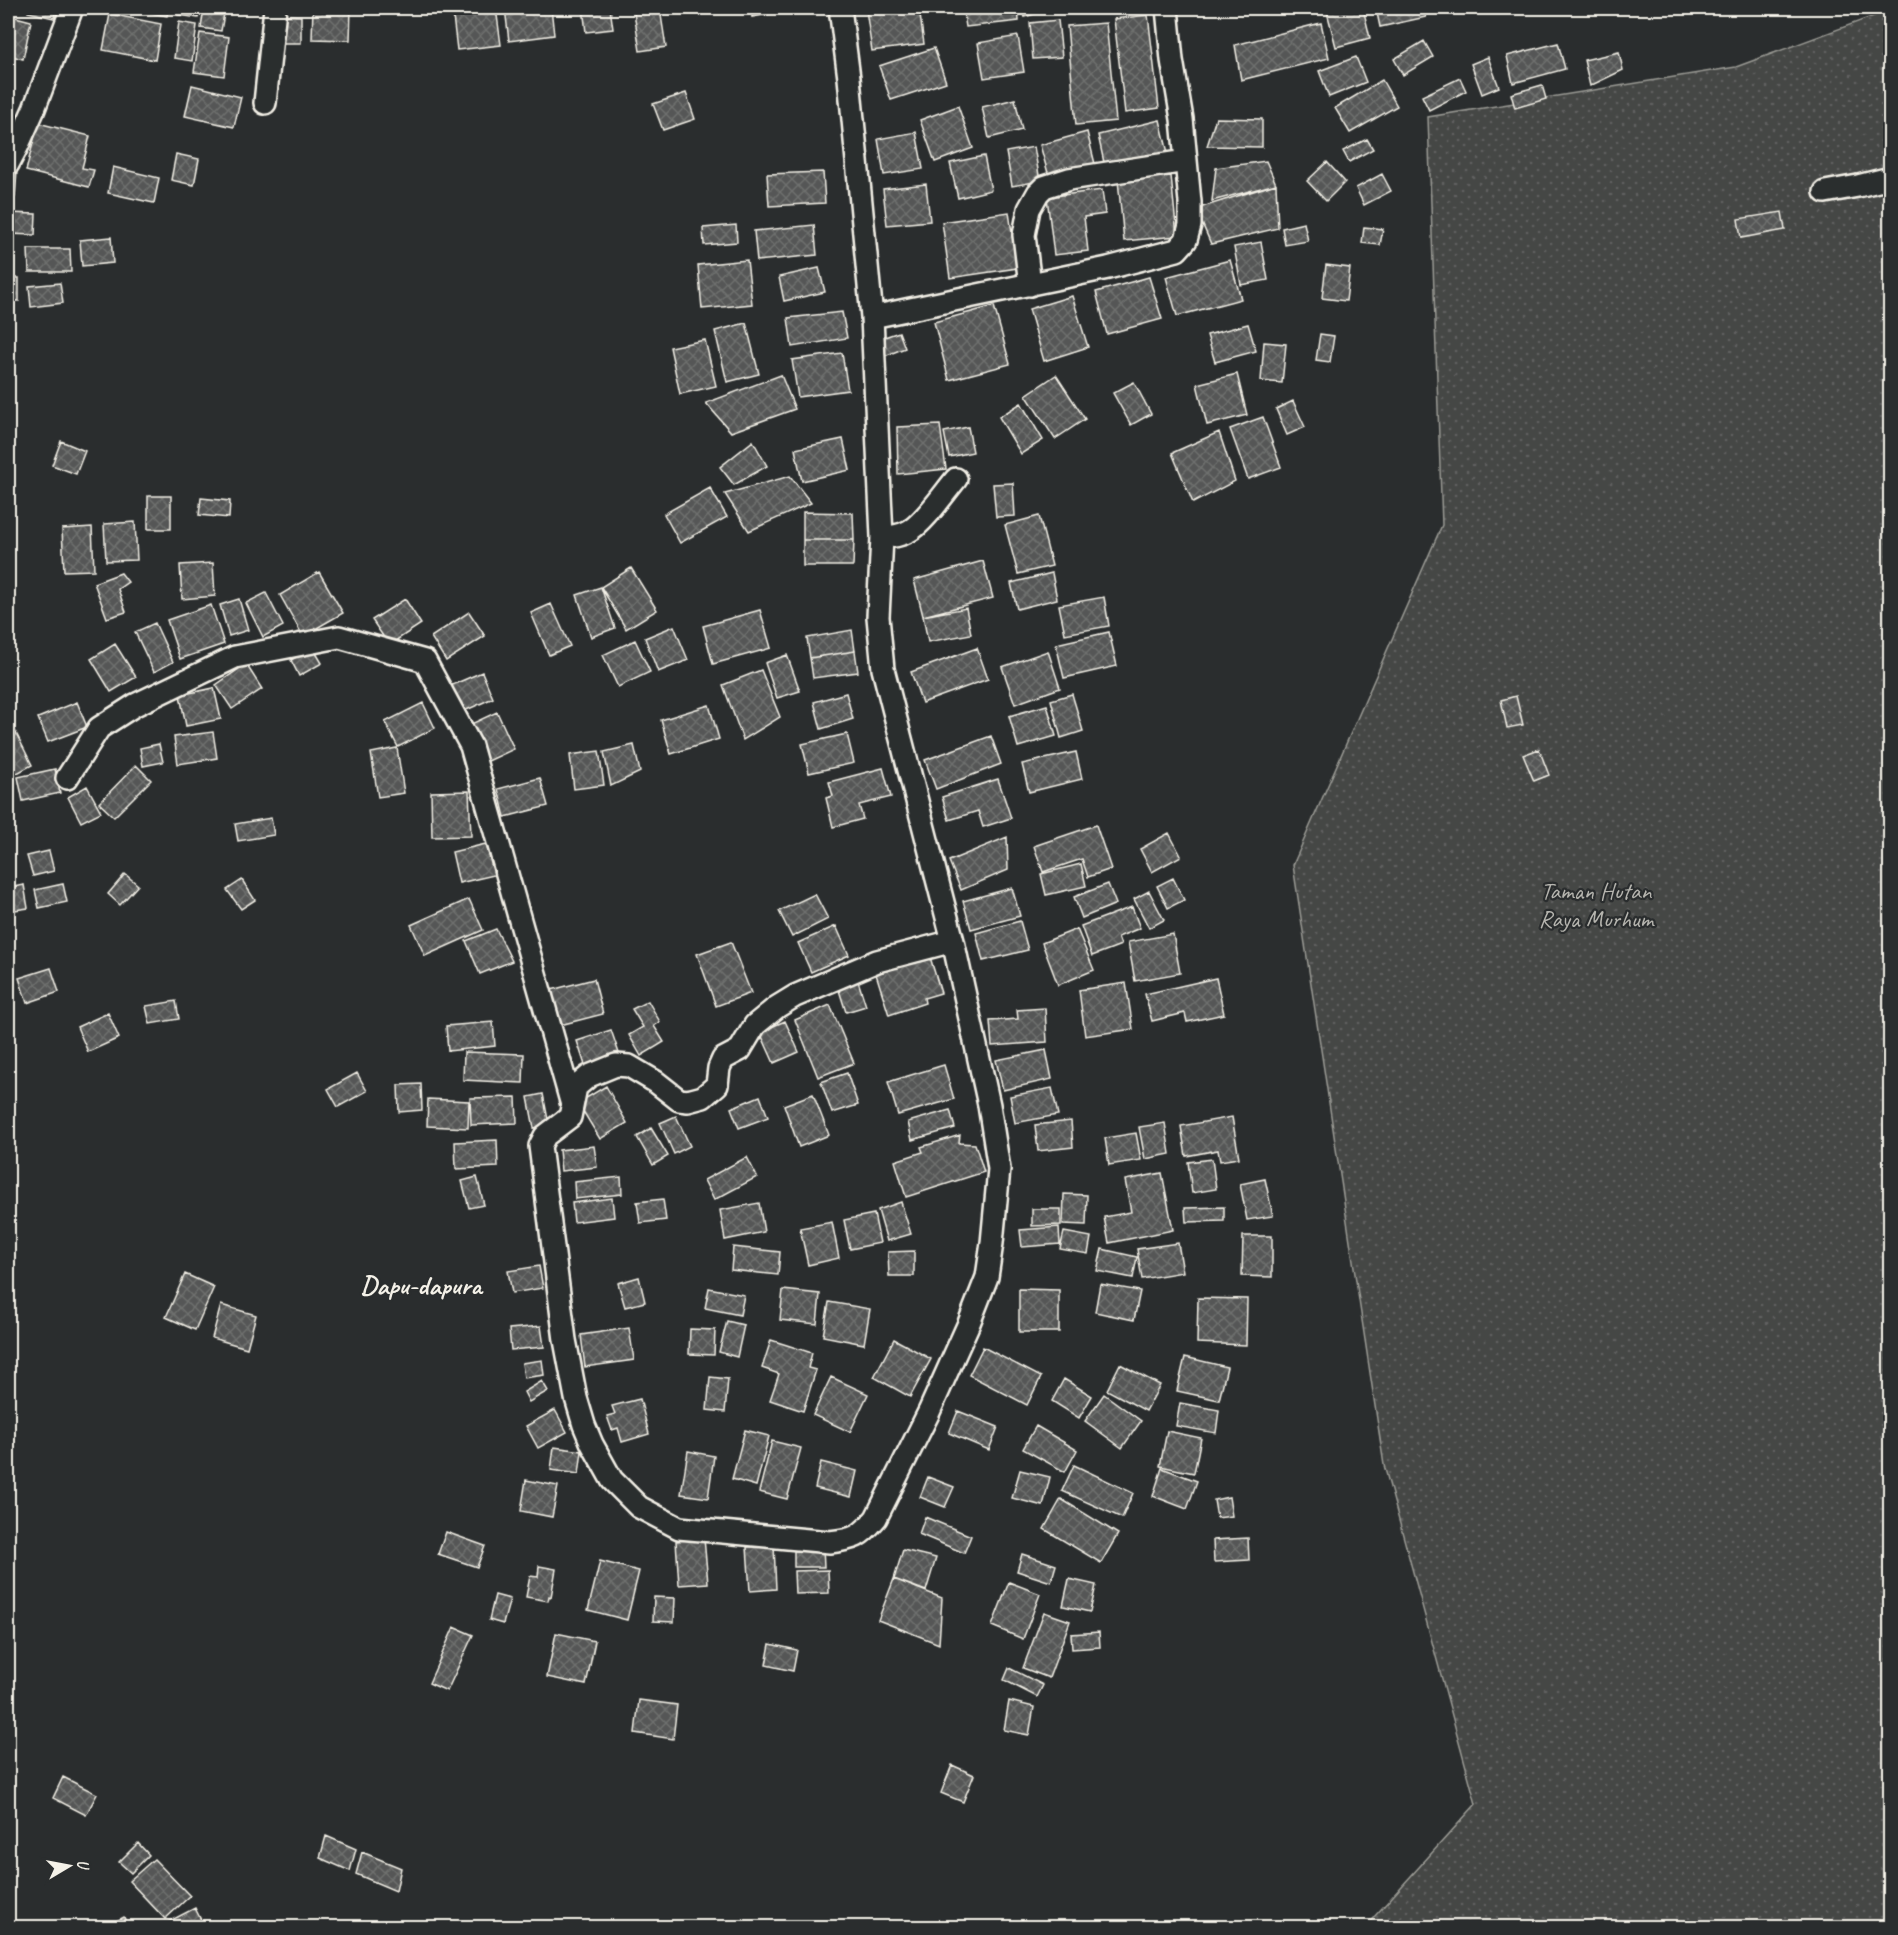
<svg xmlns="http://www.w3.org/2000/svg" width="1898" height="1935" font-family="Caveat,sans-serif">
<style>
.park{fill:url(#park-dots);stroke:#9c9c96;stroke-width:1.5}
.building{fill:url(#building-cross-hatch);stroke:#f4f1e8;stroke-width:1.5}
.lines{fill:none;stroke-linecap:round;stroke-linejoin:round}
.minor-casing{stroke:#f4f1e8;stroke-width:26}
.minor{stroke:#2a2d2e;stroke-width:21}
.labels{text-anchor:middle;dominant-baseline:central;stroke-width:4.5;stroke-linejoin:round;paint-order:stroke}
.park-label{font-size:24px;fill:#b6b5af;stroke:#2a2d2e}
.quarter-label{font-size:27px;font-weight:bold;fill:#f4f1e8;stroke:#2a2d2e}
</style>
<defs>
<pattern id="park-dots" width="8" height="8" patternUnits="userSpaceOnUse" patternTransform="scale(1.5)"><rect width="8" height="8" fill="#444645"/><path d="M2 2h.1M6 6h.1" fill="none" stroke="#606160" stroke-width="1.8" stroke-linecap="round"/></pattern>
<pattern id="building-cross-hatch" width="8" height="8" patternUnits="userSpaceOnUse" patternTransform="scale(1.5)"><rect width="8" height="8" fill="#555756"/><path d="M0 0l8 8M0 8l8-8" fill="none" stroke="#6e706e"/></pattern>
</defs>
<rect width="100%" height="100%" fill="#2a2d2e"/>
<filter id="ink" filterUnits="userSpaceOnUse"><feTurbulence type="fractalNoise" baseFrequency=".0167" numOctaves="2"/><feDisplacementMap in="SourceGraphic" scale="12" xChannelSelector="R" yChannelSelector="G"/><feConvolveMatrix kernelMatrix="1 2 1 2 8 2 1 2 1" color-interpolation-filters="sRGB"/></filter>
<g filter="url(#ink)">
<path class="park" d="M1890 10V1927H1365L1476 1804 1384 1465 1293 865 1442 525 1428 117 1736 67Z"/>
<path class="building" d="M29 8H56L54 18 28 12Z
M123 8H169L167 16Z
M180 8H200L198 18 178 15Z
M204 8H225L221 31 201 28Z
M313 8H351L350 40 312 39Z
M452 8H496L501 45 457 50Z
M505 8H551L554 35 509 41Z
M583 8H610L613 29 586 32Z
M751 8H799L752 17Z
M882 8H919L924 44 872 51 866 10Z
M963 8H1018L1019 21 966 27Z
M1021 8H1055L1024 17Z
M1326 8H1363L1370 38 1336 47Z
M1376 8H1424L1426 17 1380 27Z
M660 9 666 47 640 51 634 13Z
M110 14 161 24 155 60 103 50Z
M8 15 31 21 23 59 8 55Z
M282 15 301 16V43H282Z
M1148 15 1159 108 1125 113 1114 19Z
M1058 20 1062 57 1033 59 1030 23Z
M179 22 197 25 192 61 174 58Z
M1106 23 1116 121 1076 125 1067 26Z
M1321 23 1329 58 1241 80 1235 45Z
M200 33 229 37 224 76 194 72Z
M1018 36 1024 72 984 78 978 43Z
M1424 41 1433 57 1403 75 1394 59Z
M1558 43 1565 69 1513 83 1507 56Z
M934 48 946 82 891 100 879 66Z
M1619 52 1623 70 1590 86 1584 60Z
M1356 57 1366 82 1329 97 1319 71Z
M1488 57 1499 87 1482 94 1471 64Z
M1460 78 1466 91 1429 110 1422 96Z
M1382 80 1397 106 1350 133 1335 108Z
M192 85 241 97 234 127 185 116Z
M1542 85 1546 99 1515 108 1511 94Z
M686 93 695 119 663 130 653 104Z
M1015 99 1022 130 989 138 982 107Z
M958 106 973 148 935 162 920 120Z
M1216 118 1262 119V147L1207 146Z
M1160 120 1168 153 1105 167 1098 135Z
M38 123 90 136 82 168 94 170 89 187 26 171Z
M916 132 923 169 884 175 878 139Z
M1087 132 1096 168 1050 180 1040 145Z
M1367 139 1373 149 1349 162 1343 151Z
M1034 147 1040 181 1012 186 1006 152Z
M176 154 199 159 194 185 171 180Z
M984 156 991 190 958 198 950 163Z
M1266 161 1276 184 1212 201 1216 168Z
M1327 162 1345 182 1326 201 1307 181Z
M113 167 159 178 154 203 108 193Z
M8 172H17L15 197H8Z
M823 172 825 203 769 206 767 174Z
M1382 174 1391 191 1364 205 1356 188Z
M1171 176 1177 236 1124 241 1118 180Z
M926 184 930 221 887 225 883 189Z
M1276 184 1278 228 1211 244 1196 209Z
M1102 190 1105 214 1084 217 1088 251 1054 255 1047 197Z
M1009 212 1017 268 950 278 942 222Z
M1782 212 1785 230 1741 238 1738 219Z
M8 213 36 214 35 235 8 234Z
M1304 223 1308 241 1285 245 1282 228Z
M736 225 737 242 704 245 703 228Z
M814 225 817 255 757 261 754 231Z
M1364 227 1383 229 1380 245 1362 243Z
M111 237 113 263 82 266 80 240Z
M1261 242 1268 280 1241 285 1234 247Z
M28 249H70L71 272H29Z
M747 260 752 304 702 309 698 265Z
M1230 260 1241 299 1177 316 1166 277Z
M1326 265 1350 268 1346 301 1322 298Z
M819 268 825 292 784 301 779 277Z
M1149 277 1162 319 1107 334 1096 292Z
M8 278H19V301H8Z
M60 283 63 303 31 307 29 286Z
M1072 296 1088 347 1044 361 1029 309Z
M994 306 1010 364 949 380 934 322Z
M842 312 847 338 792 347 788 318Z
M746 323 759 374 727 382 715 331Z
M1248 324 1256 351 1215 362 1207 335Z
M899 332 905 348 882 357 876 340Z
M1320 334 1334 336 1330 362 1316 360Z
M705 340 716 386 680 394 670 347Z
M1264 342 1286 344 1282 383 1261 381Z
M842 353 848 390 798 397 792 360Z
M1237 374 1247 415 1207 425 1197 384Z
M781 375 795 409 731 432 706 403Z
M1056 375 1085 419 1055 439 1026 395Z
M1134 382 1151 414 1131 425 1113 393Z
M1293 401 1305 427 1287 435 1276 409Z
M1021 403 1043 440 1021 454 999 417Z
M1263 417 1281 467 1248 479 1230 429Z
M940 425 946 469 898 474 897 427Z
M968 427 973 452 949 457 944 432Z
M1219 432 1235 481 1193 503 1172 453Z
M843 439 850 470 802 481 795 449Z
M61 441 85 451 76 474 52 465Z
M753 441 767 466 734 485 720 467Z
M790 476 811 503 749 531 725 494Z
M1013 483 1015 516 996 517 993 484Z
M710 488 727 517 680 543 664 514Z
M148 496H171V529H148Z
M201 498 230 501 229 518 199 515Z
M803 512 853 513 854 540H803Z
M1039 516 1052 566 1018 574 1005 525Z
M135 522 137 560 106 561 104 524Z
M92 527 94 570 64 571 62 529Z
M803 540H854L853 566H803Z
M983 561 993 598 923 616 914 580Z
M213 563 215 596 182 599 180 565Z
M631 568 657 610 626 629 601 587Z
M319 572 343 613 303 636 280 595Z
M121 573 128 582 118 589 126 612 107 618 94 583Z
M1052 573 1057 599 1017 609 1011 583Z
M601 587 615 628 591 637 577 595Z
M266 593 283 626 263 637 246 603Z
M1104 597 1109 626 1065 634 1059 605Z
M239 599 248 630 229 636 220 605Z
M405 599 421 624 389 645 372 620Z
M551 604 570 646 549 655 531 613Z
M211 605 224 644 180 659 167 620Z
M966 608 971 634 928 642 923 616Z
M760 610 771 648 713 664 703 626Z
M469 612 485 636 446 661 431 637Z
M155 623 173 662 154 672 135 632Z
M674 626 688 660 658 672 645 638Z
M852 630 855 651 810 658 807 638Z
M1109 632 1117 666 1064 678 1056 644Z
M635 640 650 672 618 687 603 655Z
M115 644 136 677 111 692 91 659Z
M313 648 322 663 299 676 291 660Z
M977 648 988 679 922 703 911 672Z
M855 651 858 672 813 678 810 658Z
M1048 651 1060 688 1015 704 1002 667Z
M787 655 800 691 777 698 765 663Z
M246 664 262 689 232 709 216 685Z
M761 670 780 717 743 740 723 685Z
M482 672 493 698 462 712 450 686Z
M214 688 221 719 186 726 180 695Z
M846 693 853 719 821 729 814 702Z
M1072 694 1083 731 1061 738 1051 700Z
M1516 696 1523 725 1507 728 1501 700Z
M77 702 87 727 48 742 38 718Z
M423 703 435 728 398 747 385 722Z
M709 705 719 739 671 754 661 720Z
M1047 705 1056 736 1018 747 1009 716Z
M497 712 514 749 486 762 469 725Z
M15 731 32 765 8 778V735Z
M213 732 217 758 178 764 174 737Z
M847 734 854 763 809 773 802 744Z
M991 736 1001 764 936 789 925 760Z
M159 744 163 762 143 766 140 748Z
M634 745 640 772 611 786 604 752Z
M397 748 404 793 378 797 371 753Z
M1539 749 1549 775 1534 781 1523 755Z
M599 751 604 785 574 789 570 755Z
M1076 752 1082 779 1029 792 1022 764Z
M136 765 151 780 114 817 99 803Z
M883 768 891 797 859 805 863 819 833 827 826 798 833 796 829 782Z
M55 769 60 793 23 801 18 777Z
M540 778 548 806 505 817 498 789Z
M998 779 1011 818 983 827 978 811 949 820 942 797Z
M87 786 101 812 81 822 68 797Z
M469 791 471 836 432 837 431 792Z
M271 818 274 835 238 841 235 824Z
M1096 825 1111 869 1088 877 1082 859 1043 872 1034 846Z
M1169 833 1181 856 1152 872 1140 849Z
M1007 837 1008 870 961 890 949 861Z
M486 844 494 875 459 883 452 852Z
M49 851 54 871 33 876 27 856Z
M1081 864 1086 886 1046 895 1041 874Z
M125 874 138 885 120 905 108 894Z
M1173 878 1184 900 1168 908 1157 886Z
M242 880 255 900 241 909 227 890Z
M63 884 67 902 39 908 35 890Z
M1108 884 1116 904 1082 918 1074 897Z
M24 885 28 908 8 911V888Z
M1012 888 1020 916 971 929 963 901Z
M1149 891 1164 920 1149 928 1134 899Z
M815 894 828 919 792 937 779 911Z
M469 899 483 930 425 956 411 925Z
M1132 907 1140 928 1118 937 1121 945 1092 956 1081 926Z
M1020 921 1028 950 983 961 976 933Z
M836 926 849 955 811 972 798 943Z
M496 929 512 961 480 974 466 941Z
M1077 929 1094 970 1058 985 1042 943Z
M1173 934 1180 973 1135 981 1128 942Z
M731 942 751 993 716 1006 697 954Z
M930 957 941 993 924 998 925 1003 889 1015 876 974Z
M51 968 59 992 27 1003 19 978Z
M1216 978 1224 1014 1187 1022 1185 1013 1152 1021 1145 994Z
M594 979 603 1014 560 1025 551 990Z
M858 981 866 1006 846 1012 838 987Z
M1126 983 1133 1029 1085 1036 1079 990Z
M176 1001 179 1019 150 1024 146 1006Z
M648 1001 660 1022 654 1026 664 1042 641 1056 629 1035 643 1027 632 1009Z
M830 1005 854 1063 818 1077 795 1020Z
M1045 1008 1047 1042 992 1046 990 1021 1018 1019 1017 1010Z
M108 1013 119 1038 88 1052 77 1027Z
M785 1021 799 1052 774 1063 760 1032Z
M493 1022 495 1046 448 1051 446 1026Z
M611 1030 621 1059 587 1071 577 1041Z
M1046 1050 1052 1079 1003 1090 996 1060Z
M464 1052 524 1054 523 1083 463 1080Z
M944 1065 954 1099 898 1115 888 1082Z
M357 1073 367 1091 338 1107 328 1089Z
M847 1073 858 1105 832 1113 821 1082Z
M421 1084 422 1110 399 1112 398 1085Z
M606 1086 627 1123 600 1139 578 1103Z
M1052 1088 1058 1115 1015 1123 1010 1096Z
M543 1094 549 1125 534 1128 528 1097Z
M813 1094 829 1135 799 1147 784 1105Z
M760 1096 768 1117 739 1128 731 1108Z
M516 1097 517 1123 471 1125 470 1098Z
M428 1099 469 1101 468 1128 427 1126Z
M950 1110 955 1128 912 1140 908 1122Z
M676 1116 690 1146 674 1154 660 1123Z
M1232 1117 1239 1158 1220 1161 1218 1150 1186 1156 1181 1126Z
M1071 1121 1073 1147 1038 1151 1035 1125Z
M1165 1123 1170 1154 1145 1159 1139 1127Z
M651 1128 668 1156 653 1165 637 1137Z
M1136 1133 1141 1160 1109 1165 1105 1138Z
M960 1135 959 1143 975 1144 984 1172 906 1197 895 1161 923 1152 921 1147Z
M497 1140 498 1167 456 1169 455 1142Z
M594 1146 597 1167 561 1171 559 1150Z
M747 1157 757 1177 714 1200 704 1180Z
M1212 1159 1216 1189 1192 1193 1188 1162Z
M1162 1173 1173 1230 1109 1243 1104 1217 1131 1212 1125 1180Z
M477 1177 484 1205 469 1208 462 1181Z
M621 1177 622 1194 575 1199 574 1182Z
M1265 1179 1273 1216 1247 1220 1240 1184Z
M1064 1194 1087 1195 1086 1225 1063 1224Z
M612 1198 614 1217 574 1222 572 1203Z
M663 1199 666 1220 640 1223 637 1202Z
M901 1202 911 1234 887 1241 878 1210Z
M759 1203 764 1232 725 1240 720 1210Z
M1224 1207V1221L1186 1222 1185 1208Z
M1032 1209H1061V1225L1032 1226Z
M874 1214 880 1243 850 1249 844 1220Z
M832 1222 839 1258 808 1265 800 1228Z
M1059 1227 1060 1244 1022 1247 1020 1230Z
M1064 1232 1091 1237 1088 1254 1060 1249Z
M1243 1236H1272V1277L1242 1276Z
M1178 1243 1183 1272 1142 1279 1137 1249Z
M733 1247 780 1252 778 1275 731 1270Z
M1102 1249 1137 1257 1133 1278 1097 1271Z
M914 1251V1276H889L888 1252Z
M539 1266 543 1288 512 1293 508 1271Z
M185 1274 214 1287 195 1330 166 1317Z
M639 1277 645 1302 625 1307 618 1283Z
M1100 1284 1140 1291 1134 1320 1095 1312Z
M709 1288 744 1295 740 1315 705 1308Z
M1019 1289 1059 1290V1332H1019Z
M783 1290 820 1294 817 1324 780 1320Z
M1198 1298 1247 1299 1246 1345 1197 1343Z
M829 1302 870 1309 864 1344 823 1336Z
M221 1305 256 1315 247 1348 212 1338Z
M727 1321 744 1325 737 1357 719 1352Z
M541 1326 544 1347 511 1350 509 1329Z
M629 1328 634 1360 585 1367 581 1335Z
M690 1329 715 1330 714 1355 689 1354Z
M894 1339 931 1359 910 1397 874 1377Z
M771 1340 812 1353 808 1368 816 1370 803 1411 770 1400 779 1374 762 1368Z
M983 1347 1041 1377 1027 1405 969 1375Z
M1185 1357 1227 1367 1219 1400 1177 1391Z
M542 1360 544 1375 524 1378 522 1363Z
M1120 1364 1160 1385 1146 1411 1107 1390Z
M710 1377 728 1379 725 1412 707 1410Z
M831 1377 868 1394 850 1432 813 1415Z
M1064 1379 1092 1396 1079 1418 1052 1401Z
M542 1381 548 1391 529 1402 524 1392Z
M1104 1394 1141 1421 1122 1448 1085 1421Z
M640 1399 649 1434 622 1442 618 1428 612 1430 607 1416 615 1414 612 1406Z
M1180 1403 1219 1410 1216 1433 1176 1426Z
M555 1410 567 1432 538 1448 526 1426Z
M958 1411 998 1427 989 1450 949 1433Z
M1036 1426 1077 1450 1065 1472 1023 1449Z
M745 1430 769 1436 756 1486 732 1479Z
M1167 1431 1201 1438 1194 1473 1160 1466Z
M772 1441 801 1448 787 1499 759 1492Z
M554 1447 582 1451 579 1474 551 1470Z
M688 1451 714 1456 708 1498 681 1494Z
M821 1462 857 1471 851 1497 815 1488Z
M1074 1465 1133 1493 1122 1518 1062 1491Z
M1162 1468 1197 1481 1187 1509 1153 1496Z
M1020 1470 1050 1477 1043 1506 1012 1498Z
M928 1477 954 1487 945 1507 920 1497Z
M526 1480 558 1486 552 1517 521 1511Z
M1229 1497 1232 1516 1217 1518 1214 1500Z
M1061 1499 1118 1534 1101 1563 1044 1529Z
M925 1517 971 1536 964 1553 919 1534Z
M446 1532 485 1546 477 1567 438 1554Z
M685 1533 704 1538 708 1583 679 1585 676 1541 686 1540Z
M1248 1538 1249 1560 1214 1562 1213 1540Z
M774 1546 776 1589 750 1591 747 1547Z
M823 1546 824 1567H794V1547Z
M903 1550 936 1558 926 1591 894 1579Z
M1022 1554 1056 1565 1051 1582 1017 1571Z
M600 1561 639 1571 627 1620 588 1610Z
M539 1566 556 1569 551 1597 549 1596 548 1601 526 1597 530 1576 538 1577Z
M828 1570 829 1593 795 1594 794 1571Z
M894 1579 942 1598 939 1644 878 1620Z
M1069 1579 1096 1585 1090 1612 1063 1606Z
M1009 1582 1040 1594 1023 1639 992 1626Z
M495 1595 510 1599 503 1624 489 1620Z
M654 1597 675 1598 674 1622 653 1621Z
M1044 1612 1070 1621 1049 1678 1023 1668Z
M454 1627 473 1635 447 1691 429 1683Z
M1099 1632 1100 1647 1072 1649 1071 1634Z
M556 1633 595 1641 586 1685 547 1677Z
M770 1644 797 1650 793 1671 766 1665Z
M1009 1668 1043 1685 1037 1697 1004 1680Z
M8 1690 15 1694 8 1710Z
M639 1700 677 1705 673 1739 635 1733Z
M1009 1701 1034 1707 1029 1735 1004 1730Z
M952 1765 974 1775 963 1802 941 1793Z
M63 1777 97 1794 86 1815 53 1798Z
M326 1836 356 1849 350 1871 320 1858Z
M138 1843 149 1855 131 1873 119 1862Z
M362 1852 401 1868 396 1891 356 1874Z
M154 1859 190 1896 165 1919 129 1881Z
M195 1908 205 1928H166L164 1924Z
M124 1917 128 1928H103Z"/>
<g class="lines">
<g class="minor-casing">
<path id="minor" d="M840 8 849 78 872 317 882 537 878 617 883 669 953 941 989 1105 999 1169 992 1243 987 1277 969 1323 929 1412 876 1518C860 1537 855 1539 830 1542L679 1528 639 1507 612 1480 592 1444 584 1425 576 1398 565 1340 540 1146 545 1136 570 1117 576 1087 589 1076 616 1065 629 1066 656 1082 679 1100 688 1101 703 1097 717 1085 719 1068 723 1059 740 1050 755 1025 777 1007 795 996 877 961 953 941
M265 103 275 8
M8 164 18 145 34 109 72 8
M1825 192 1858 186 1890 178
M1030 285 1024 235 1029 209 1038 193 1044 187 1069 179 1186 161
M872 317 1108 268 1177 250 1186 240 1190 225V202L1182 119 1172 60 1167 8
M882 537C891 537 900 536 909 531 923 524 945 492 956 479
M67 778 99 728 135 705 235 657 339 637 425 661 471 746 572 1105"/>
</g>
<use href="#minor" class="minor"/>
</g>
</g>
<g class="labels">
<g class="park-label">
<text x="1596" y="891">Taman Hutan<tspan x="1596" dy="28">Raya Murhum</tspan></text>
</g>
<g class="quarter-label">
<text x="421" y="1285">Dapu-dapura</text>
</g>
</g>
<rect width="1898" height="1935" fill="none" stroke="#2a2d2e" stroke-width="30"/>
<rect x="15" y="15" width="1868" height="1905" fill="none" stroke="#f4f1e8" stroke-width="2" filter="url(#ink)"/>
<g transform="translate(69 1866) rotate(80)" stroke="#2a2d2e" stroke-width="4.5" paint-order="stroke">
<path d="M0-4.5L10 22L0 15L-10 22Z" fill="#f4f1e8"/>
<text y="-9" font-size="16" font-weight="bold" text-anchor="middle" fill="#f4f1e8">U</text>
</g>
</svg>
